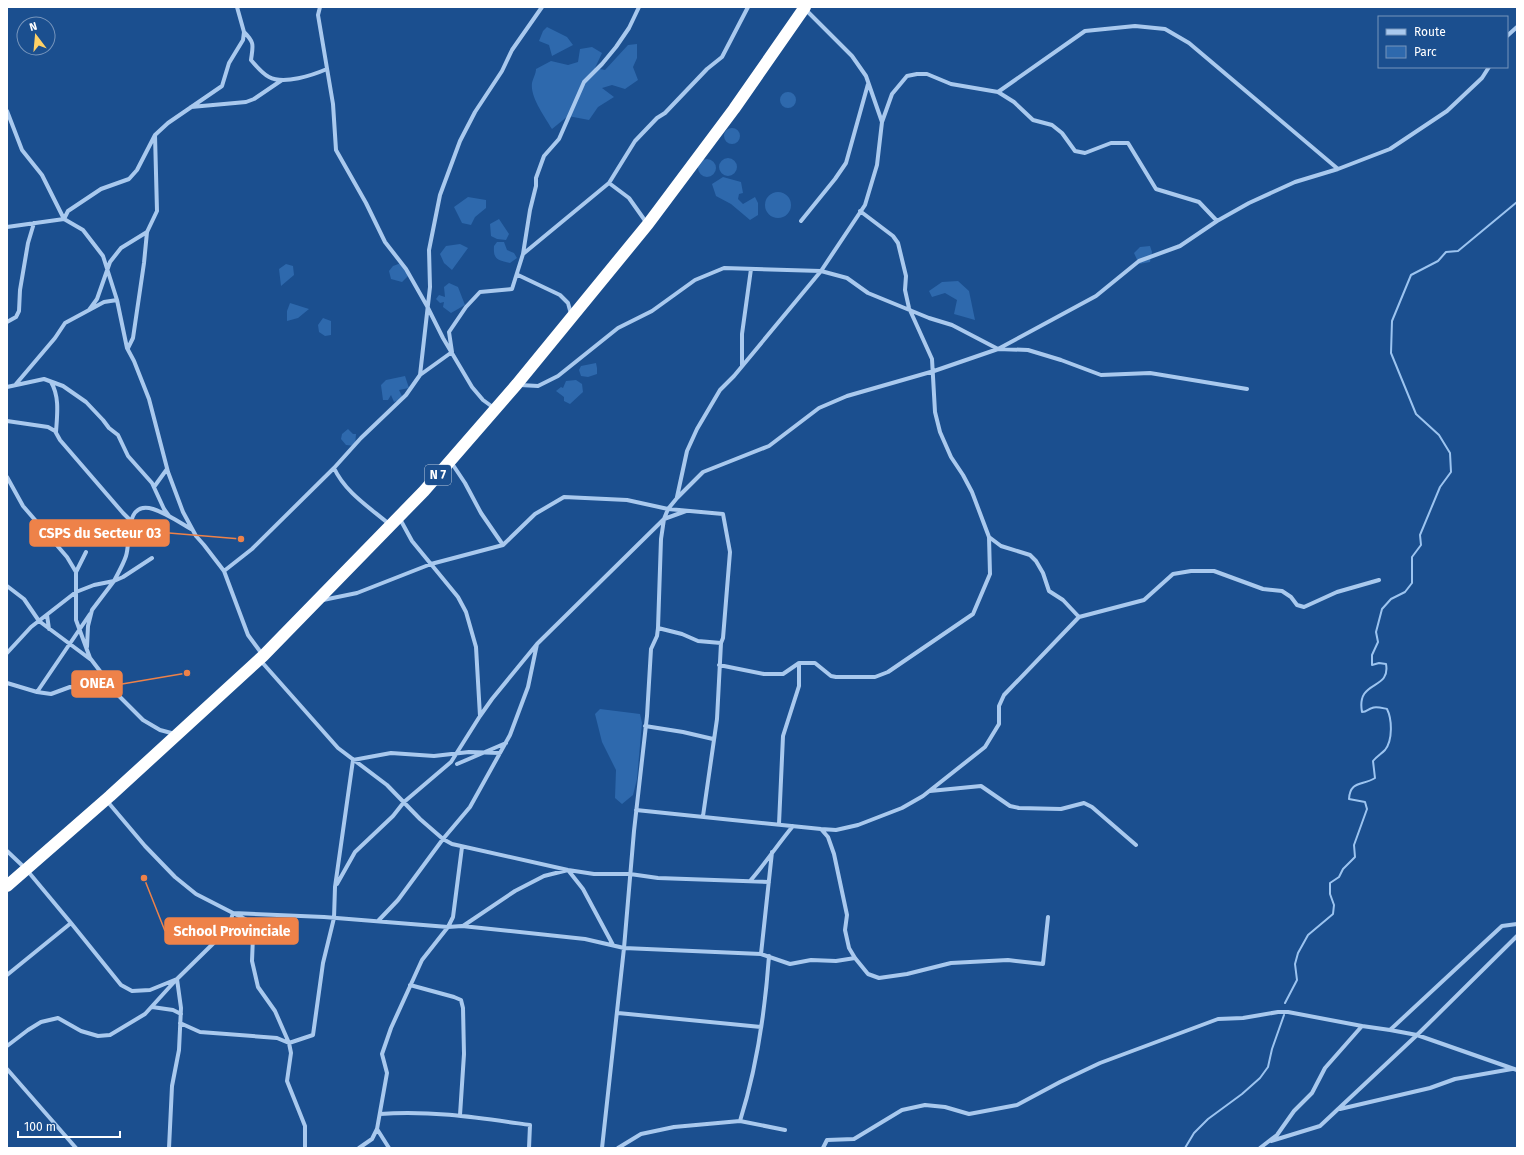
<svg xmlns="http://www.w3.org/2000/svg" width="1524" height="1155" font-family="'Fira Sans',sans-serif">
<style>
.green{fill:#2e69ad}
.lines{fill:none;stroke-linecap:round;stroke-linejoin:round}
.stream{stroke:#9cc4f0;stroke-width:2}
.street{stroke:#a9c9ee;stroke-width:4}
.highway{stroke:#fff;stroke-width:12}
.labels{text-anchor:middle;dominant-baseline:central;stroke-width:3.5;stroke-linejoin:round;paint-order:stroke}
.shield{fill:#1b4f8f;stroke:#bbcadd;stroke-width:1}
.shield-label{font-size:12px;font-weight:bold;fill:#fff}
.leader{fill:none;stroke:#ee8249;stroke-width:1.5}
.callout-dot{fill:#ee8249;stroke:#1b4f8f;stroke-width:1.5}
.callout{fill:#ee8249;stroke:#ee8249;stroke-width:1.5}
.callout-label{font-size:14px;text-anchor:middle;font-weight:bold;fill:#fff}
</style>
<rect width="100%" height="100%" fill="#1b4f8f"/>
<path class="green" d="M547 27 567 37 573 45 552 56 549 45 539 41 543 31Z
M637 44V58L633 67 638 80 625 89 612 85 602 88 614 97 598 107 589 120 568 116 552 129C545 117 530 97 532 83 533 78 536 74 536 69L551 61 568 65 578 62 580 49 592 47 602 53 595 68 605 70 628 45Z
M780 100a8 8 0 1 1 16 0a8 8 0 1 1-16 0Z
M724 136a8 8 0 1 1 16 0a8 8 0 1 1-16 0Z
M719 167a9 9 0 1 1 18 0a9 9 0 1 1-18 0Z
M698 168a9 9 0 1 1 18 0a9 9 0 1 1-18 0Z
M723 177 741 182 743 193 739 194 738 199 743 204 755 197 758 203V215L750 220 731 204 716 196 712 184Z
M765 205a13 13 0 1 1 26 0a13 13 0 1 1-26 0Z
M468 197 486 200V208L475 217 471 225 462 223 454 207Z
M499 219 509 234 506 240 497 239 491 236 490 224Z
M497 242H504L507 250 514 253 517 258 510 263C498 260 493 260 494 246Z
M460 244 468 248 452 270 444 263 440 254 446 246Z
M1150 246 1152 252 1150 262 1139 264 1134 253 1140 247Z
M401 263 408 270V276L402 282 391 279 389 271 393 266Z
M286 264 293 266 294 275 281 286 279 269Z
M958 281 969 291 975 320 954 314 957 300 945 293 932 297 929 291 942 282Z
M449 283 458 287 465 305 451 313 443 307 444 302 440 303 436 299 439 295 445 297 444 287Z
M290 303 309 309 298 318 287 321V311Z
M323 318 331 321V335L325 336 319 332 318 325Z
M596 363 597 368V374L588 377 581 376 579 370 581 366Z
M405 376 409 388 399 390 402 396 400 400 394 402 391 395 388 400H383L381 385 386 380Z
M576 380 582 384 583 392 570 404 564 401V397L556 391 561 387 563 388 566 381Z
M348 429 353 434H356L355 446 346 445 341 439 342 434Z
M600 709 640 714 642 723 637 779 633 795 622 804 615 798 616 770 602 742 595 714Z"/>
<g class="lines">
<path class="stream" d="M1285 1003 1297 980 1295 964 1298 953 1308 935 1333 914 1334 905 1330 894V883L1339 877 1343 869 1355 857 1354 845 1367 809 1365 802 1349 799C1350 780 1363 786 1375 778L1373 761C1377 756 1381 754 1385 750 1393 740 1392 719 1387 709 1382 708 1376 706 1372 708 1368 709 1367 712 1362 712 1356 679 1391 691 1386 664L1379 663 1372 665V655L1378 642 1376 632 1382 609 1391 599 1405 592 1412 583V557L1421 545 1420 535 1440 487 1451 472 1450 453 1439 435 1416 414 1391 353 1392 321 1411 275 1438 261 1446 252 1458 251 1517 202
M1185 1148 1194 1133 1208 1119 1242 1094 1260 1078 1268 1067 1272 1049 1284 1015"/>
<path class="street" d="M320 7 318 15 333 104 336 150 366 203 385 242 406 269 427 306 443 338 472 387 483 400 494 408
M244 32C255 43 253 45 251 60 256 66 263 74 269 77 284 85 313 75 327 69
M1507 36 1517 27
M998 92 1085 31 1135 26 1165 29 1189 43 1338 169
M191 107 246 102 254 99 282 80
M7 111 22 150 42 175 64 219 83 230 103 256 117 300 127 348 134 361 149 399 168 472 183 512 196 536 204 545 224 571 248 635 262 654
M882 122 892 94 907 76 917 74H927L951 84 998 92 1014 102 1033 120 1052 125 1062 133 1075 151 1085 153 1111 143H1128L1156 189 1199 202 1217 221
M609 183 629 198 646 222
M860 211 893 236 898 243 906 276 905 290 909 308 932 359 935 412 940 432 951 457 963 475 972 492 989 537 1001 546 1030 555 1036 561 1043 573 1049 591 1063 600 1079 617
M801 221 835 179 846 163 868 84
M7 227 64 219 68 211 101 189 129 179 137 170 155 135 168 123 222 86 229 63 243 40 244 32 237 7
M523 254 609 183 635 141 657 118 665 113 707 69 722 57 748 7
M518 275 560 295 568 303 571 314
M89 310 97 299 110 262 121 248 147 232
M7 322 16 317 19 311 20 290 28 243 34 223
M128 348 133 338 144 263 147 232 157 211 155 135
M742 366V334L751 269
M420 375 430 287 429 250 440 195 460 141 475 112 502 71 512 50 542 7
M51 382C60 397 57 416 56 432
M16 384 55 338 65 323 104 302 117 300
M520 385 538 386 558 376 618 328 652 311 695 280 724 268 821 271 847 278 868 293 929 318 952 325 998 349 1028 350 1061 360 1101 375 1150 373 1247 389
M7 387 44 379 63 386 86 402 103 420 109 428 118 435 128 456 152 483 164 509 169 516
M7 421 48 427 55 431 60 440 123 513 130 520
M451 462 465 483 481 513 503 545
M334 468C345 492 369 507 389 524
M7 477 23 506 67 557 76 572V592L31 627 7 653
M154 487 167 469
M677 497 687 451 697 429 720 390 734 376 821 271 865 205 877 165 882 122 866 76 852 56 806 10
M224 571 252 549 334 468 361 438 406 395 420 375 452 352 449 332 466 307 480 292 512 289 523 254 530 210 536 186V178L544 156 559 139 584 82 602 64 616 47 629 28 639 7
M76 572 86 552
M7 586 24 599 39 621 90 659
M323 600 357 593 431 564 503 545 535 514 564 497 627 500 668 509 677 498 703 472 769 446 819 408 847 396 934 371 998 349 1096 296 1139 261 1180 246 1217 221 1249 203 1295 182 1338 169 1390 149 1447 111 1482 78 1489 67
M47 615 49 629
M658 628 682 634 698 641 721 643
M87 647 88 626 92 610 114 581 123 577 152 558
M260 660 338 748 387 785 420 819 443 839 452 844 568 870 594 874H630L658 878 769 882
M719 665 764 674H783L799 663H815L831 676 836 677H875L888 672 973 614 990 574 989 537
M7 683 37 692 51 694 70 687 87 688 112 686
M37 692 90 614
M480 716 492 699 537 644 664 519 686 511
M645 726 683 732 713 739
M175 734 160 730 143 720 119 696 90 658 76 620V592L94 585 114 581C118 573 123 565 126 556 131 541 124 500 153 509 166 513 179 522 191 529
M457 764 506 743
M930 791 981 786 1010 806 1019 808 1061 809 1084 803 1092 807 1136 845
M107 801 145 846 175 877 196 894 233 913 324 917 448 927 462 926 585 939 624 948 761 954 790 964 811 960 836 961 855 958 868 974 879 978 907 974 951 963 1008 960 1043 964 1048 917
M636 810 821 829 836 830 858 825 902 808 923 796 985 747 999 724V706L1004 695 1079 617 1144 600 1173 574 1191 571H1214L1263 589 1282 591 1291 597 1297 605 1304 607 1337 592 1379 580
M779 824 783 736 799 686V663
M821 829 828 837 834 854 847 915 845 930 849 948 855 958
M7 851 26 869 71 923 7 975
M750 881C765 864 778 844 793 826
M337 884 355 852 393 816 404 802 451 762 480 716 476 647 466 612 458 597 412 541 400 519
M378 921 398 900 443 839 470 807 510 735 528 687 537 644
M71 923 121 985 132 991 150 990 177 979 228 929 233 913 247 920 252 926 253 936 252 961 258 987 275 1011 289 1043 291 1053 287 1081 305 1126V1148
M463 926 515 891 544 876 568 870 583 889 613 945
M761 954 772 852
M410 985 454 997 461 1000 463 1008 464 1054 460 1115
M152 1007 173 1010 181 1014
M618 1013 761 1027
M180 1023 200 1032 277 1038 289 1043 313 1035 323 963 334 918 335 887 353 760 391 753 434 756 469 752 500 753
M1362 1026 1390 1030 1417 1035 1517 1070
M1390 1030 1502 926 1517 924
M7 1046 28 1030 41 1022 58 1018 81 1031 98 1036 110 1035 145 1014 175 981
M7 1069 76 1148
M1340 1109 1430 1088 1455 1079 1512 1069
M380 1114C430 1110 480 1118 530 1125L529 1148
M740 1121C757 1067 765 1012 769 956
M377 1129 389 1148
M1271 1141 1320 1126 1417 1035 1517 936
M169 1148 172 1086 179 1050 181 1008 177 979
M359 1148 372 1139 377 1129 387 1073 382 1054 391 1028 422 960 448 927 453 917 462 847
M602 1148 624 948 634 831 647 716 651 649 657 636 658 628 661 539 664 519 668 509 723 514 730 552 723 638 721 643 717 719 703 816
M618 1148 641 1134 674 1127 740 1121 785 1130
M823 1148 827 1140 854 1139 902 1110 925 1105 945 1107 969 1114 1017 1105 1060 1082 1100 1063 1218 1019 1243 1018 1278 1012H1288L1362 1026 1325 1068 1312 1093 1294 1111 1277 1135 1260 1148"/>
<path class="highway" d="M7 886 110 796 263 656 424 491 517 384 648 224 734 109 805 7"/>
</g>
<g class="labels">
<rect class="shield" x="425" y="465" width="26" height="20" rx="3"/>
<g class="shield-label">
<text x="438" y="475">N 7</text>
</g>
</g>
<path class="leader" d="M241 539L169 533M187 673L122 684M144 878L165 931"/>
<g class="callout-dot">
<circle cx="241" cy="539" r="4"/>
<circle cx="187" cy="673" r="4"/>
<circle cx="144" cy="878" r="4"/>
</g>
<g class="callout">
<rect x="30" y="520" width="139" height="26" rx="4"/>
<rect x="72" y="671" width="50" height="26" rx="4"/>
<rect x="165" y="918" width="133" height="26" rx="4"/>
</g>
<g class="callout-label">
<text x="100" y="538">CSPS du Secteur 03</text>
<text x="97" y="688">ONEA</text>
<text x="232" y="936">School Provinciale</text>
</g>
<rect width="1524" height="1155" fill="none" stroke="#ffffff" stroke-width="16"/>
<rect x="1378" y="16" width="130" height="52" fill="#1b4f8f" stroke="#7695bc"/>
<rect x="1386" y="29" width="20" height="6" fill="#a9c9ee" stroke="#7695bc"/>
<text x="1414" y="36" font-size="12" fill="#ffffff">Route</text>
<rect x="1386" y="46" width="20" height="12" fill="#2e69ad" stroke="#7695bc"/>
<text x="1414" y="56" font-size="12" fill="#ffffff">Parc</text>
<g transform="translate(36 36) rotate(344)"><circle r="19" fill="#1b4f8f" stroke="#7695bc"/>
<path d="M0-3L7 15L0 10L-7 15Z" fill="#ffd166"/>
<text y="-6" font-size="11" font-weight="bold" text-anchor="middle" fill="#ffffff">N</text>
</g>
<path d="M18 1131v6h102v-6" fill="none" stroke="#ffffff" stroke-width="2"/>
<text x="24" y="1131" font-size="12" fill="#ffffff" stroke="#1b4f8f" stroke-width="3" paint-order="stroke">100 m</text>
</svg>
